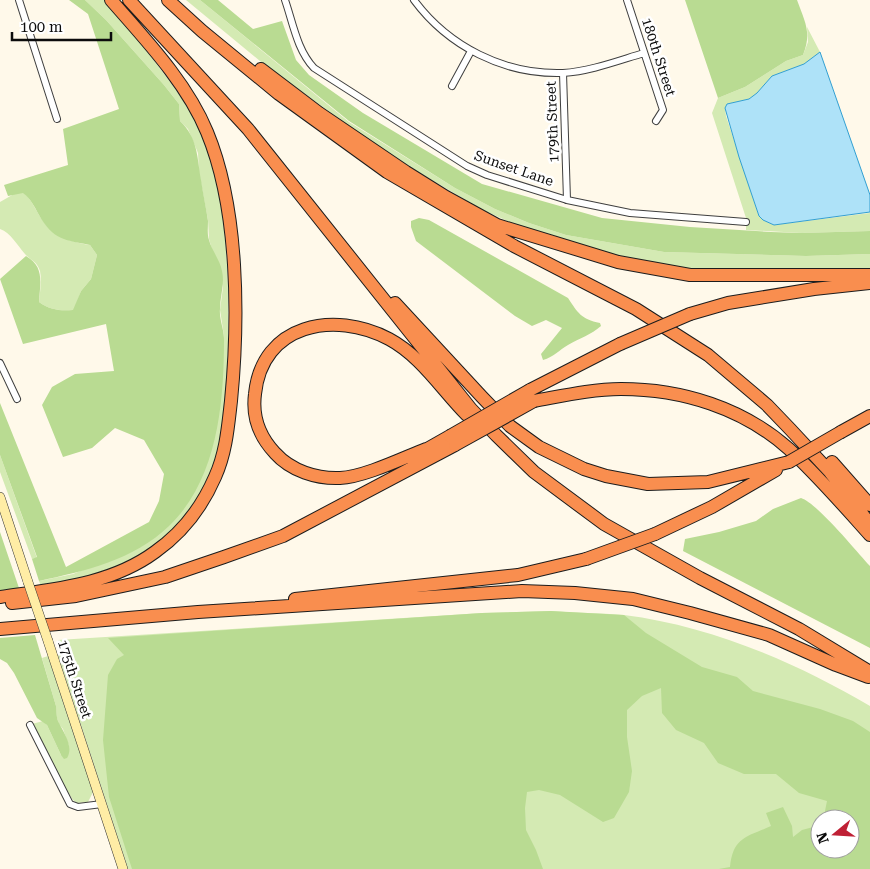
<svg xmlns="http://www.w3.org/2000/svg" width="870" height="869" font-family="'Roboto Serif',serif">
<style>
.green{fill:#d4eab3;fill-rule:evenodd}
.forest{fill:#b9db92}
.water{fill:#aee2f8;stroke:#329fd1}
.lines{fill:none;stroke-linecap:round;stroke-linejoin:round}
.street-casing{stroke:#3f3f3f;stroke-width:8}
.secondary-casing{stroke:#2e2e2e;stroke-width:10}
.highway-casing{stroke:#1d1d1d;stroke-width:14}
.street{stroke:#fff;stroke-width:6}
.secondary{stroke:#ffeda5;stroke-width:9}
.highway{stroke:#f98e4f;stroke-width:12}
.secondary-bridge-casing{stroke:#2e2e2e;stroke-width:10;stroke-linecap:butt}
.highway-bridge-casing{stroke:#1d1d1d;stroke-width:14;stroke-linecap:butt}
.secondary-bridge{stroke:#ffeda5;stroke-width:9}
.highway-bridge{stroke:#f98e4f;stroke-width:12}
.labels{text-anchor:middle;dominant-baseline:central;stroke-width:5;stroke-linejoin:round;paint-order:stroke}
.street-label{font-size:14px;fill:#0c0c0c;stroke:#fff}
</style>
<rect width="100%" height="100%" fill="#fff9ea"/>
<path class="green" d="M85 0H105C129 28 151 56 173 86 185 103 198 121 205 141 230 208 230 302 227 373 225 397 225 421 220 445 214 475 196 509 174 530 134 568 93 576 41 586L39 581 73 574 142 546 224 336 220 310 223 287 209 239 208 220 199 172 198 153 188 129 180 121 179 104 164 85 106 20Z
M186 0H200L349 122 455 188 495 209 529 223 566 235 664 252 806 256 870 254V270L724 273 654 267 518 226 481 209 415 170 353 129 260 61Z
M807 27 820 52 804 64 772 76 757 93 749 99 727 104 725 108 726 116 759 216 763 220 774 225 870 213V231L801 233 746 230V218L712 113 718 98 745 87 786 61 803 55 808 42Z
M23 192C32 200 35 209 41 218 52 236 71 242 90 245L97 255 91 279 81 291 74 310C60 311 50 310 39 302 40 292 42 280 40 271 37 261 30 260 25 254 17 245 11 233 0 229V202L14 194Z
M0 455 37 558 32 559 0 472Z
M551 611C575 613 600 613 624 615 711 626 795 662 870 706V869H128L58 655 63 653 58 640 482 613ZM820 819H850V849H820Z
M48 656 93 792 88 802 77 803 73 800 62 783 32 724 43 721 47 725 61 755 69 746 63 729 59 724 57 718 56 706 42 658Z"/>
<path class="forest" d="M69 0H85L106 20 164 85 179 104 180 121C198 138 197 157 201 180 203 194 206 207 208 221 208 227 207 234 209 240 212 251 220 260 222 271 225 284 220 296 220 309 219 319 224 329 224 339 224 402 218 479 169 526 134 560 85 571 39 581L32 559 37 557 0 455V403L66 567 149 522 159 501 164 474 144 440 115 428 92 448 63 457 42 405 52 387 75 374 114 371 106 324 23 344 0 279 26 256C45 267 40 283 39 302 50 310 60 311 73 310L81 291 91 279 97 255 90 245C65 240 53 240 39 215 34 206 31 199 23 193L8 196 4 185 68 165 63 129 119 109 88 14Z
M200 0H218L253 29 282 21 296 60 309 75 363 113 482 184 602 218 690 227 771 232 801 233 870 231V254L806 256 664 252 566 235 529 223 495 209 455 188 349 121Z
M685 0H797C805 22 812 33 803 55L786 61 745 87 718 98Z
M419 218 429 220 568 298C578 313 581 319 600 323L601 326C591 335 580 338 568 345 559 350 554 357 543 360L541 354 562 328 546 320 532 326 515 316 416 241 411 227V221Z
M801 498C817 503 856 551 870 566V648L683 551 685 539 719 532 756 521 773 509Z
M0 532 19 588 0 591Z
M551 611 624 615 646 633 702 667 737 677 753 691 820 709 853 721 870 732V869H719L730 867C733 837 747 837 771 826L766 813 783 807 792 826 793 837 802 830 817 826 820 822V849H850V819H822L824 816 827 801 799 793 776 774H744L718 763 704 743 676 730 662 713 661 688 642 696 627 710V737L632 771 629 792 614 818 603 822 560 795 539 790 527 792 525 808 526 830 536 850 543 869H132L109 797 103 740 108 675 117 659 124 655 108 638 482 613Z
M35 635 56 706C57 712 56 718 59 723 64 733 74 747 67 758L64 759 61 755 47 725 37 718 14 673 7 663 0 659V638Z"/>
<path class="water" d="M820 52 870 195V212L774 225 763 220 759 216 739 157 725 108 727 104 749 99 757 93 772 76 804 64Z"/>
<g class="lines">
<g class="street-casing">
<path id="street" d="M19 0 57 119
M285 0C293 23 297 50 314 68L467 166 487 175 567 200 630 213 746 222
M414 0C448 46 504 75 563 73 591 71 617 61 644 53
M627 0 663 110 656 121
M563 73 567 200
M452 86 471 51
M0 363 17 399
M30 725 70 804 78 807 102 804"/>
</g>
<g class="secondary-casing">
<path id="secondary" d="M0 497 28 582
M48 641 123 869"/>
</g>
<g class="highway-casing">
<path id="highway" d="M129 0 248 129 471 409 496 435 534 472 604 524 700 578 799 629 870 672
M168 0 202 31 279 94 387 172 514 246 636 309 708 355 767 405 790 429 830 472 870 524
M261 69 319 113 406 172 446 197 497 225 618 262 690 275H870
M395 303 482 397 510 426 539 447 584 469 606 476 648 484 708 482 789 462
M690 314 728 303 814 289 870 283
M530 390 620 344
M534 401C562 396 592 389 621 389 682 389 743 408 789 449 818 476 844 506 870 535
M841 432 870 416
M426 449C403 458 364 477 340 478 317 479 291 471 275 453 260 437 252 417 255 394 262 324 334 310 389 339 421 356 442 390 467 415
M420 453 450 436
M832 462 870 505
M655 534 712 507 776 470
M0 597C54 589 110 585 155 552 182 533 202 507 215 477 226 453 228 427 231 401 239 319 239 209 207 132 187 83 145 39 111 0
M295 599 518 575 586 559
M12 603 76 596 165 577 224 557 283 536 455 445
M0 629 198 612 522 591 575 593 633 599 690 613 769 635 836 665 868 677"/>
</g>
<use href="#street" class="street"/>
<use href="#secondary" class="secondary"/>
<use href="#highway" class="highway"/>
<g class="secondary-bridge-casing">
<path id="secondary-bridge" d="M28 582 48 641"/>
</g>
<g class="highway-bridge-casing">
<path id="highway-bridge" d="M620 344 690 314
M450 436 530 390
M455 445 534 401
M789 462 841 432
M586 559 655 534"/>
</g>
<use href="#secondary-bridge" class="secondary-bridge"/>
<use href="#highway-bridge" class="highway-bridge"/>
</g>
<g class="labels">
<g class="street-label">
<text transform="translate(659 57) rotate(72)">180th Street</text>
<text transform="translate(552 122) rotate(-92)">179th Street</text>
<text transform="translate(514 168) rotate(19)">Sunset Lane</text>
<text transform="translate(75 679) rotate(72)">175th Street</text>
</g>
</g>
<g transform="translate(835 834) rotate(252)"><circle r="24" fill="#ffffff" stroke="#9e9e9e"/>
<path d="M0-4L9 19L0 12L-9 19Z" fill="#bf2035"/>
<text y="-8" font-size="14" font-weight="bold" text-anchor="middle" fill="#0c0c0c">N</text>
</g>
<path d="M12 32v8h99v-8" fill="none" stroke="#0c0c0c" stroke-width="2.5"/>
<text x="20" y="32" font-size="15" fill="#0c0c0c" stroke="#ffffff" stroke-width="4" paint-order="stroke">100 m</text>
</svg>
